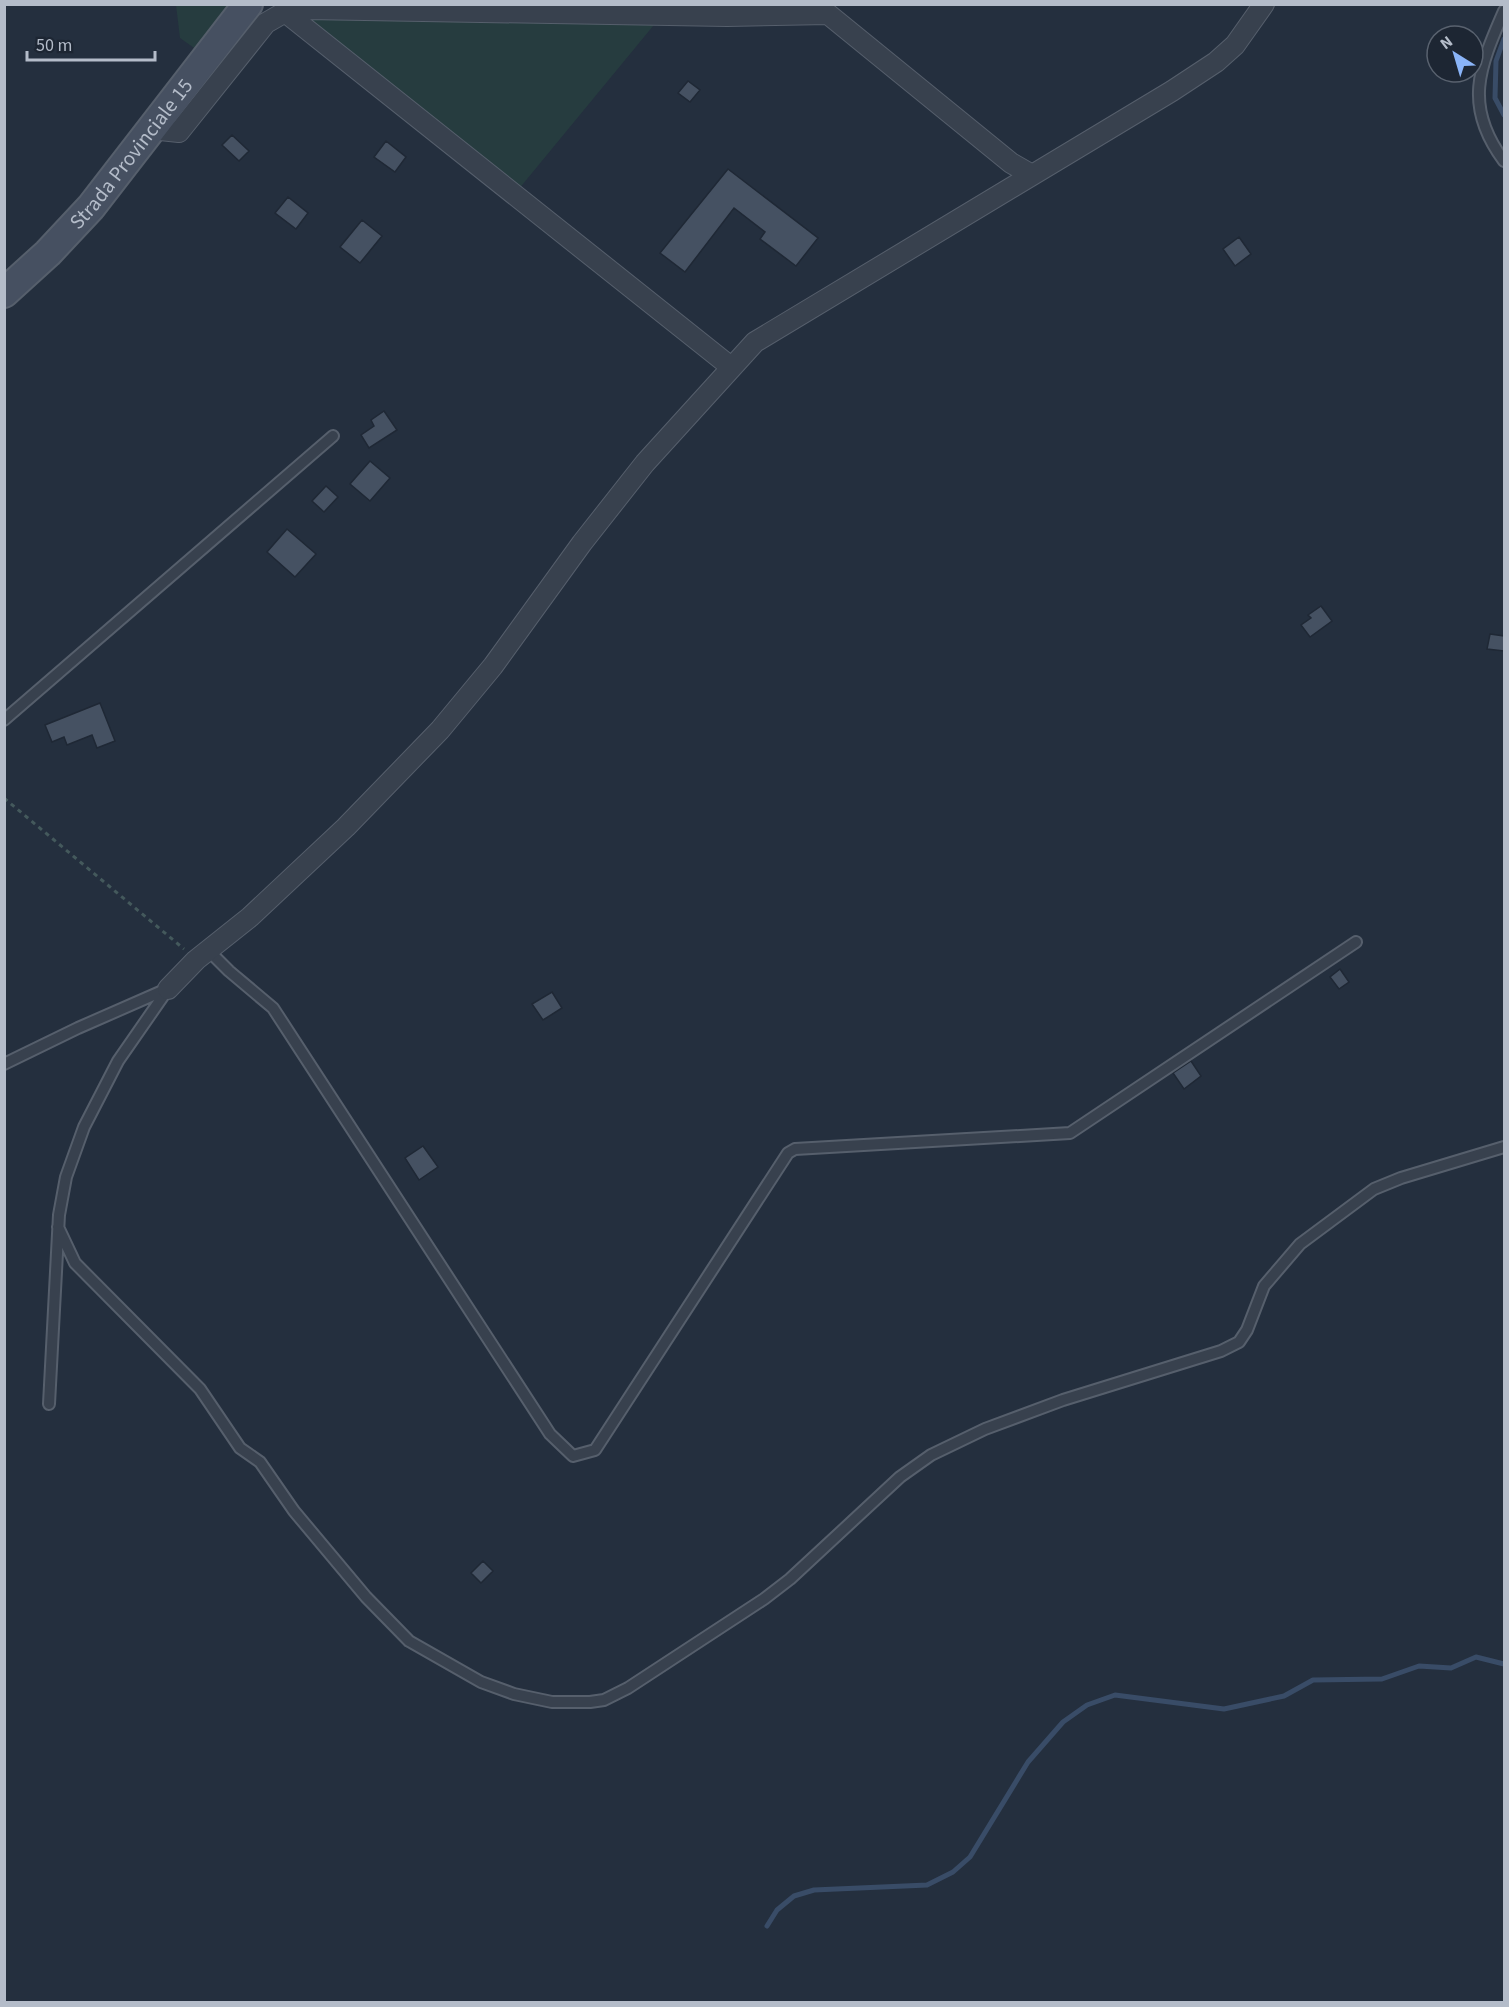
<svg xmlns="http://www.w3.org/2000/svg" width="1509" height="2007" font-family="'Source Sans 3',sans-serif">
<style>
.green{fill:#263c3f}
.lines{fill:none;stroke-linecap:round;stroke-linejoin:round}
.stream{stroke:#394c67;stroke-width:5}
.building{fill:#455162;stroke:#1f2835;stroke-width:1.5}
.lane-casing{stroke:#565f6c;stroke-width:14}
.street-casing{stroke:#565f6c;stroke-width:22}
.secondary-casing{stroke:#565f6c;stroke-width:32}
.path{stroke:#44595c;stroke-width:3;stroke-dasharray:4.5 4.5;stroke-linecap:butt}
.lane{stroke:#38414e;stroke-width:10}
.street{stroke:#38414e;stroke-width:20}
.secondary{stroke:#465061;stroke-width:28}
.labels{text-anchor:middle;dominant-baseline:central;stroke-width:4.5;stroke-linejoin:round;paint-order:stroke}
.street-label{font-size:21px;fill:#b4bcc9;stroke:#1d2633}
</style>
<rect width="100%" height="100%" fill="#242f3e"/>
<path class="green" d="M176 5H232L197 50 180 38Z
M306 14 658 20 518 190 302 19Z"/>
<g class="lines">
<path class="stream" d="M1504 39 1496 61 1495 98 1504 115
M767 1926 777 1910 794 1896 814 1890 927 1885 953 1872 970 1857 1028 1762 1063 1722 1087 1705 1115 1695 1224 1709 1284 1696 1313 1680 1382 1679 1419 1666 1451 1668 1476 1657 1504 1664"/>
</g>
<path class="building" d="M688 81 700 90 690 102 678 93Z
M232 135 249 151 239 161 222 145Z
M386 141 406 157 395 172 374 157Z
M728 169 818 238 796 266 760 239 765 232 734 208 685 272 660 253Z
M288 197 308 213 296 229 275 213Z
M362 220 382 236 360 263 340 247Z
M1239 237 1251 254 1235 266 1223 249Z
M384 411 397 430 369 448 361 435 374 426 371 420Z
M370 461 390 478 370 501 350 484Z
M326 486 338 497 324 512 312 501Z
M287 529 316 554 295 577 267 552Z
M1321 606 1332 621 1310 637 1301 625 1311 618 1308 615Z
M1490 634 1504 636V651L1487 649Z
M100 703 115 741 97 748 92 735 67 745 64 737 52 742 45 725Z
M1340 969 1349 982 1339 989 1330 977Z
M552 992 562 1008 543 1020 532 1004Z
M1191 1061 1201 1076 1184 1089 1173 1073Z
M423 1146 438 1167 419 1180 405 1158Z
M483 1561 493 1571 481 1583 471 1573Z"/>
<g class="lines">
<g class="lane-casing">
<path id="lane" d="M1504 11C1479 68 1463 106 1504 161
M4 720 333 436
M209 951 229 971 273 1008 550 1434 573 1456 595 1450 788 1153 795 1149 1070 1133 1356 942
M4 1064 78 1028 167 989
M58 1227 75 1263 200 1389 240 1448 260 1462 294 1511 366 1597 409 1641 481 1682 514 1694 552 1702H590L604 1700 628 1688 764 1599 790 1579 900 1477 931 1455 985 1429 1063 1400 1221 1351 1239 1342 1247 1330 1264 1286 1300 1244 1374 1189 1401 1178 1504 1147
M49 1404 59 1215 66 1177 84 1127 118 1061 168 989"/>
</g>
<g class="street-casing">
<path id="street" d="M285 12 731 367
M151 129 179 132 266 23 285 12 307 9 727 16 828 14 1011 163 1032 175
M168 989 196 960 250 917 346 827 440 730 493 666 582 543 645 463 755 342 1172 91 1216 62 1235 45 1264 4"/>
</g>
<g class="secondary-casing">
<g id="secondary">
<path id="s1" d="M4 293 48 253 91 207 248 4"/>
</g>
</g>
<path class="path" d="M4 798 184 949"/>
<use href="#lane" class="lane"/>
<use href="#street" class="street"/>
<use href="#secondary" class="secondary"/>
</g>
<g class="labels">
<g class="street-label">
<text stroke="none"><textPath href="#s1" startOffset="189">Strada Provinciale 15</textPath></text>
</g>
</g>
<rect width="1509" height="2007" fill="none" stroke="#b4bcc9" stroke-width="12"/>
<g transform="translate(1455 54) rotate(323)"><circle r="28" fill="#1d2633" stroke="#59626f" stroke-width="1.5"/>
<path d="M0-4.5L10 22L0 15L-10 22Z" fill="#8ab4f8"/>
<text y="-9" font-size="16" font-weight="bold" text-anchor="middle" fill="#b4bcc9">N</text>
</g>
<path d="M27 51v9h128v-9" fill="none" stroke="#b4bcc9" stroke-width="3"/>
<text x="36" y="51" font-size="18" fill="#b4bcc9" stroke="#1d2633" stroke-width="4.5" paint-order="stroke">50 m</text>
</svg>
